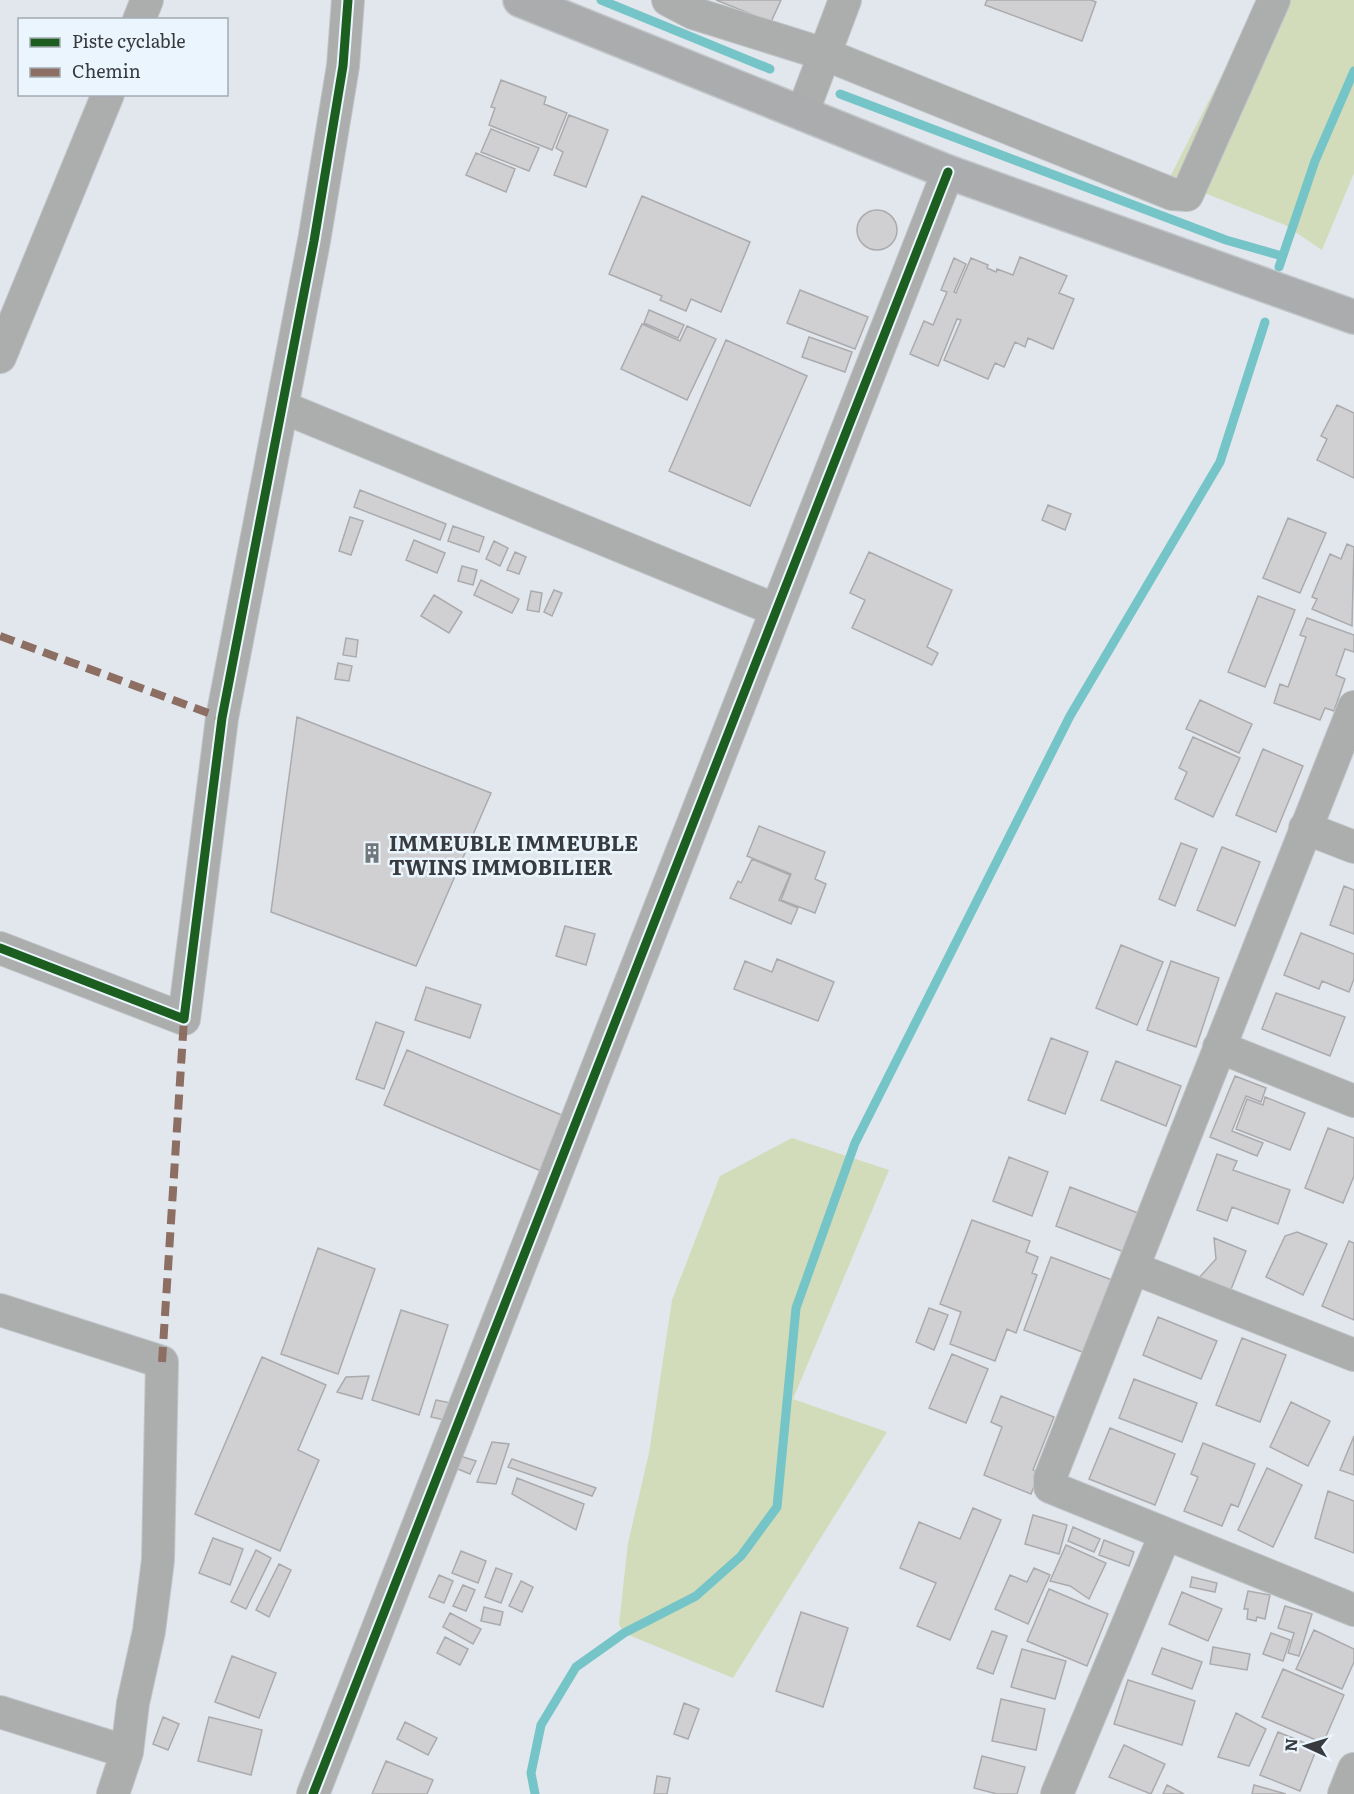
<svg xmlns="http://www.w3.org/2000/svg" width="1354" height="1794" font-family="Literata,serif">
<style>
.green{fill:#d2dcba}
.lines{fill:none;stroke-linecap:round;stroke-linejoin:round}
.stream{stroke:#75c5c8;stroke-width:9}
.building{fill:#d0d0d3;stroke:#ababae;stroke-width:1.5}
.street-casing{stroke:#c0c5c9;stroke-width:34}
.secondary-casing{stroke:#c0c5c9;stroke-width:36}
.street{stroke:#acadad;stroke-width:32}
.secondary{stroke:#abacad;stroke-width:33}
.quiet{stroke:#8d6e63;stroke-width:8;stroke-dasharray:15 8;stroke-linecap:butt}
.cycleway-casing{stroke:#eaf5fd;stroke-width:13}
.cycleway{stroke:#1b5e20;stroke-width:9}
.labels{text-anchor:middle;dominant-baseline:central;stroke-width:5;stroke-linejoin:round;paint-order:stroke}
.poi-label{font-size:21px;font-weight:bold;fill:#373b3f;stroke:#eaf5fd;text-anchor:start}
</style>
<rect width="100%" height="100%" fill="#e1e7ec"/>
<path class="green" d="M1260 0H1354V173L1322 250 1285 225 1169 179Z
M792 1138 889 1170 793 1399 887 1432 733 1678 624 1633 619 1624 628 1543 649 1453 672 1300 720 1176Z"/>
<g class="lines">
<path class="stream" d="M601 0 770 69
M840 94 1226 240 1282 256
M1279 267 1315 161 1354 71
M535 1794 531 1773 541 1725 576 1667 624 1633 696 1596 741 1556 777 1507 796 1308 855 1143 1070 716 1220 462 1265 322"/>
</g>
<path class="building" d="M716 0H781L771 22Z
M987 0H1091L1096 2 1082 41 985 5Z
M501 80 546 97 544 104 567 113 552 150 489 125 495 108 491 107Z
M569 115 608 130 586 187 554 175 563 152 556 148Z
M491 129 539 148 529 171 481 152Z
M476 153 515 169 506 192 466 175Z
M642 196 750 242 721 312 691 299 686 311 660 300 662 296 609 274Z
M857 230a20 20 0 1 1 40 0a20 20 0 1 1-40 0Z
M1020 257 1067 276 1059 293 1074 299 1053 349 1028 338 1025 347 1015 342 1004 367 995 363 988 379 944 360 961 320 957 319 938 366 910 354 924 321 933 325 947 292 941 290 954 258 966 264 954 292 956 293 971 258 988 265 987 268 996 272 997 269 1013 275Z
M800 290 868 317 855 349 787 323Z
M649 310 684 325 678 338 644 323Z
M642 324 680 341 687 326 716 339 687 400 621 369Z
M809 337 852 352 845 372 802 357Z
M726 340 807 376 750 506 669 471Z
M1337 405 1354 413V478L1317 460 1327 439 1321 436Z
M360 490 446 524 440 540 354 507Z
M1048 505 1071 514 1065 530 1042 520Z
M350 517 363 521 351 555 339 551Z
M1288 518 1326 533 1300 593 1263 578Z
M453 526 484 537 479 552 448 541Z
M414 540 445 553 437 573 406 560Z
M494 541 508 548 500 566 486 559Z
M1347 544 1354 547 1352 626 1312 609 1317 599 1312 597 1330 554 1341 559Z
M515 552 526 557 519 574 507 570Z
M869 552 952 590 927 647 938 653 932 665 852 628 865 600 850 593Z
M462 566 477 570 473 585 458 581Z
M481 580 519 599 512 613 474 595Z
M554 590 562 593 552 616 544 612Z
M531 591 542 593 539 612 527 610Z
M434 595 462 612 449 633 421 616Z
M1258 596 1295 610 1265 687 1228 672Z
M1307 618 1354 635V652L1345 649 1336 675 1345 679 1334 711 1325 708 1320 720 1274 703 1280 684 1288 687 1306 637 1300 635Z
M346 638 358 640 356 657 343 655Z
M338 663 352 666 349 681 335 679Z
M1200 700 1252 724 1239 753 1186 729Z
M297 717 491 793 416 966 271 912Z
M1193 737 1240 758 1213 817 1175 799 1187 772 1179 768Z
M1263 749 1303 766 1276 832 1236 815Z
M759 826 825 852 815 879 826 884 815 913 781 900 791 874 747 856Z
M1181 843 1197 849 1175 906 1159 899Z
M1222 847 1260 862 1235 926 1197 910Z
M752 859 790 875 779 900 798 908 791 924 730 898 738 881 741 883Z
M1344 886 1354 890V934L1330 925Z
M565 926 595 934 586 965 556 956Z
M1301 933 1354 954V979L1349 992 1322 981 1319 989 1284 975Z
M1121 945 1163 962 1137 1025 1096 1008Z
M777 959 834 982 818 1021 734 989 745 961 772 972Z
M1171 961 1219 978 1196 1047 1147 1030Z
M426 987 481 1005 470 1038 415 1020Z
M1276 993 1345 1017 1330 1056 1262 1029Z
M376 1022 404 1032 384 1089 356 1079Z
M1051 1038 1088 1052 1065 1114 1028 1100Z
M407 1050 564 1116 541 1171 384 1105Z
M1116 1061 1181 1086 1166 1126 1101 1100Z
M1235 1076 1266 1088 1261 1102 1246 1096 1232 1131 1263 1143 1257 1156 1210 1137Z
M1265 1097 1305 1113 1290 1150 1236 1129 1247 1099 1263 1105Z
M1328 1128 1354 1138V1176L1343 1203 1305 1188Z
M1217 1154 1237 1161 1233 1170 1290 1190 1278 1224 1232 1207 1227 1221 1197 1210Z
M1009 1157 1048 1172 1032 1216 993 1201Z
M1070 1187 1138 1213 1124 1252 1056 1226Z
M972 1220 1030 1241 1026 1252 1038 1257 1032 1273 1037 1275 1016 1333 1007 1329 995 1361 950 1344 961 1312 940 1304Z
M1297 1232 1327 1244 1303 1295 1266 1277 1285 1236Z
M1214 1238 1246 1251 1230 1292 1198 1279 1216 1259Z
M1349 1241 1354 1243V1320L1322 1306Z
M318 1248 375 1269 338 1374 281 1354Z
M1051 1257 1120 1283 1093 1356 1024 1330Z
M929 1308 948 1315 934 1350 916 1342Z
M401 1310 448 1325 419 1415 372 1400Z
M1158 1317 1217 1341 1201 1379 1143 1355Z
M1242 1338 1286 1355 1260 1422 1216 1405Z
M952 1354 988 1369 966 1423 929 1408Z
M262 1357 326 1385 298 1450 319 1460 280 1551 195 1514Z
M369 1376 362 1399 337 1392 346 1377Z
M1134 1379 1197 1403 1182 1442 1119 1418Z
M1001 1396 1054 1417 1033 1470 1039 1473 1031 1494 984 1475 1002 1427 991 1422Z
M436 1400 451 1403 449 1421 431 1417Z
M1291 1402 1330 1421 1308 1466 1270 1447Z
M1110 1428 1175 1454 1155 1505 1089 1479Z
M1354 1436V1475L1340 1470Z
M492 1442 509 1444 496 1484 477 1482Z
M1203 1443 1255 1464 1238 1507 1231 1504 1222 1526 1184 1511 1198 1477 1191 1474Z
M457 1455 476 1461 470 1474 453 1467Z
M512 1459 596 1488 592 1496 508 1467Z
M1267 1468 1302 1485 1273 1547 1238 1530Z
M517 1478 584 1504 576 1530 512 1494Z
M1328 1491 1354 1501V1553L1315 1538Z
M973 1508 1001 1520 950 1640 917 1626 936 1583 900 1568 919 1522 960 1539Z
M1033 1515 1067 1525 1059 1554 1025 1544Z
M1073 1527 1100 1539 1094 1552 1068 1541Z
M213 1538 243 1549 230 1585 199 1573Z
M1104 1540 1134 1552 1129 1566 1099 1555Z
M1066 1545 1106 1563 1089 1599 1070 1586 1050 1581Z
M256 1550 271 1558 246 1609 231 1602Z
M461 1551 486 1561 478 1583 452 1573Z
M279 1564 291 1570 269 1617 256 1610Z
M496 1568 512 1574 501 1603 485 1597Z
M1034 1568 1050 1575 1028 1624 995 1609 1010 1575 1027 1582Z
M439 1575 453 1581 444 1603 429 1597Z
M1192 1577 1217 1583 1215 1592 1190 1587Z
M521 1581 533 1587 522 1612 509 1606Z
M463 1585 475 1590 466 1611 453 1606Z
M1049 1589 1108 1614 1087 1666 1027 1641Z
M1248 1591 1270 1595 1265 1619 1257 1617 1256 1621 1247 1619 1248 1609H1244Z
M1182 1592 1222 1609 1208 1641 1169 1624Z
M1285 1606 1312 1614 1299 1656 1288 1653 1294 1633 1278 1628Z
M484 1607 503 1612 500 1625 481 1621Z
M801 1612 848 1628 823 1707 776 1691Z
M450 1613 481 1629 473 1644 443 1627Z
M1314 1630 1354 1649V1662L1342 1689 1296 1669Z
M992 1631 1007 1636 993 1674 977 1668Z
M1271 1633 1290 1640 1283 1661 1263 1654Z
M445 1637 468 1649 460 1665 437 1653Z
M1213 1647 1250 1654 1247 1670 1210 1664Z
M1162 1648 1202 1662 1192 1689 1152 1674Z
M1022 1649 1066 1661 1055 1699 1011 1687Z
M232 1656 276 1673 259 1718 215 1702Z
M1283 1669 1344 1695 1323 1743 1262 1717Z
M1128 1680 1195 1701 1182 1745 1114 1724Z
M1001 1699 1045 1709 1036 1750 992 1741Z
M684 1703 699 1709 688 1739 674 1734Z
M1236 1713 1266 1729 1249 1766 1218 1757Z
M163 1717 179 1724 168 1750 153 1744Z
M209 1717 262 1730 251 1775 198 1761Z
M405 1722 437 1738 428 1755 397 1739Z
M1278 1732 1317 1748 1300 1791 1260 1775Z
M1124 1745 1165 1764 1151 1794 1109 1777Z
M982 1756 1025 1767 1017 1794H997L974 1788Z
M386 1761 433 1780 427 1794H372Z
M657 1776 670 1778 667 1794H654Z
M1167 1785 1184 1794H1163Z
M1254 1785 1286 1794H1252Z"/>
<g class="lines">
<g class="street-casing">
<path id="street" d="M668 0 693 13 824 54 1172 194 1187 195 1274 0
M139 20 147 0
M802 114 845 0
M0 357 108 94
M282 407 776 610
M1354 707 1050 1478V1487L1354 1610
M1305 828 1354 847
M0 948 184 1019 222 718 314 241 343 66 348 0
M1219 1047 1354 1101
M1133 1268 1354 1355
M0 1310 162 1362 158 1560 149 1631 133 1703 127 1752 113 1794
M0 1712 127 1752
M313 1794 948 172
M1057 1794 1165 1535
M1344 1794 1354 1769"/>
</g>
<g class="secondary-casing">
<path id="secondary" d="M520 0 948 172 1354 317"/>
</g>
<use href="#street" class="street"/>
<use href="#secondary" class="secondary"/>
<path class="quiet" d="M0 636 222 718
M162 1362 184 1019"/>
<g class="cycleway-casing">
<path id="cycleway" d="M0 948 184 1019 222 718 314 241 343 66 348 0
M313 1794 948 172"/>
</g>
<use href="#cycleway" class="cycleway"/>
</g>
<defs>
<g id="building-bare" transform="scale(1.62)"><path d="M-4-6H4V6H1V3H-1V6H-4ZM-2.5-4.3h1.7v1.8h-1.7ZM.8-4.3h1.7v1.8H.8ZM-2.5-1h1.7V.8h-1.7ZM.8-1h1.7V.8H.8Z" fill="#72777c" stroke="#eaf5fd" stroke-width="2.5" paint-order="stroke"/></g>
</defs>
<g fill-rule="evenodd">
<use href="#building-bare" x="372" y="853"/>
</g>
<g class="labels">
<g class="poi-label">
<text x="389" y="841">IMMEUBLE IMMEUBLE<tspan x="389" dy="24">TWINS IMMOBILIER</tspan></text>
</g>
</g>
<rect x="18" y="18" width="210" height="78" fill="#eaf5fd" stroke="#a2abb1" stroke-width="1.5"/>
<rect x="30" y="38" width="30" height="9" fill="#1b5e20" stroke="#a2abb1" stroke-width="1.5"/>
<text x="72" y="48" font-size="18" fill="#373b3f">Piste cyclable</text>
<rect x="30" y="68" width="30" height="9" fill="#8d6e63" stroke="#a2abb1" stroke-width="1.5"/>
<text x="72" y="78" font-size="18" fill="#373b3f">Chemin</text>
<g transform="translate(1306 1746) rotate(274)" stroke="#eaf5fd" stroke-width="4.5" paint-order="stroke">
<path d="M0-4.5L10 22L0 15L-10 22Z" fill="#373b3f"/>
<text y="-9" font-size="16" font-weight="bold" text-anchor="middle" fill="#373b3f">N</text>
</g>
</svg>
